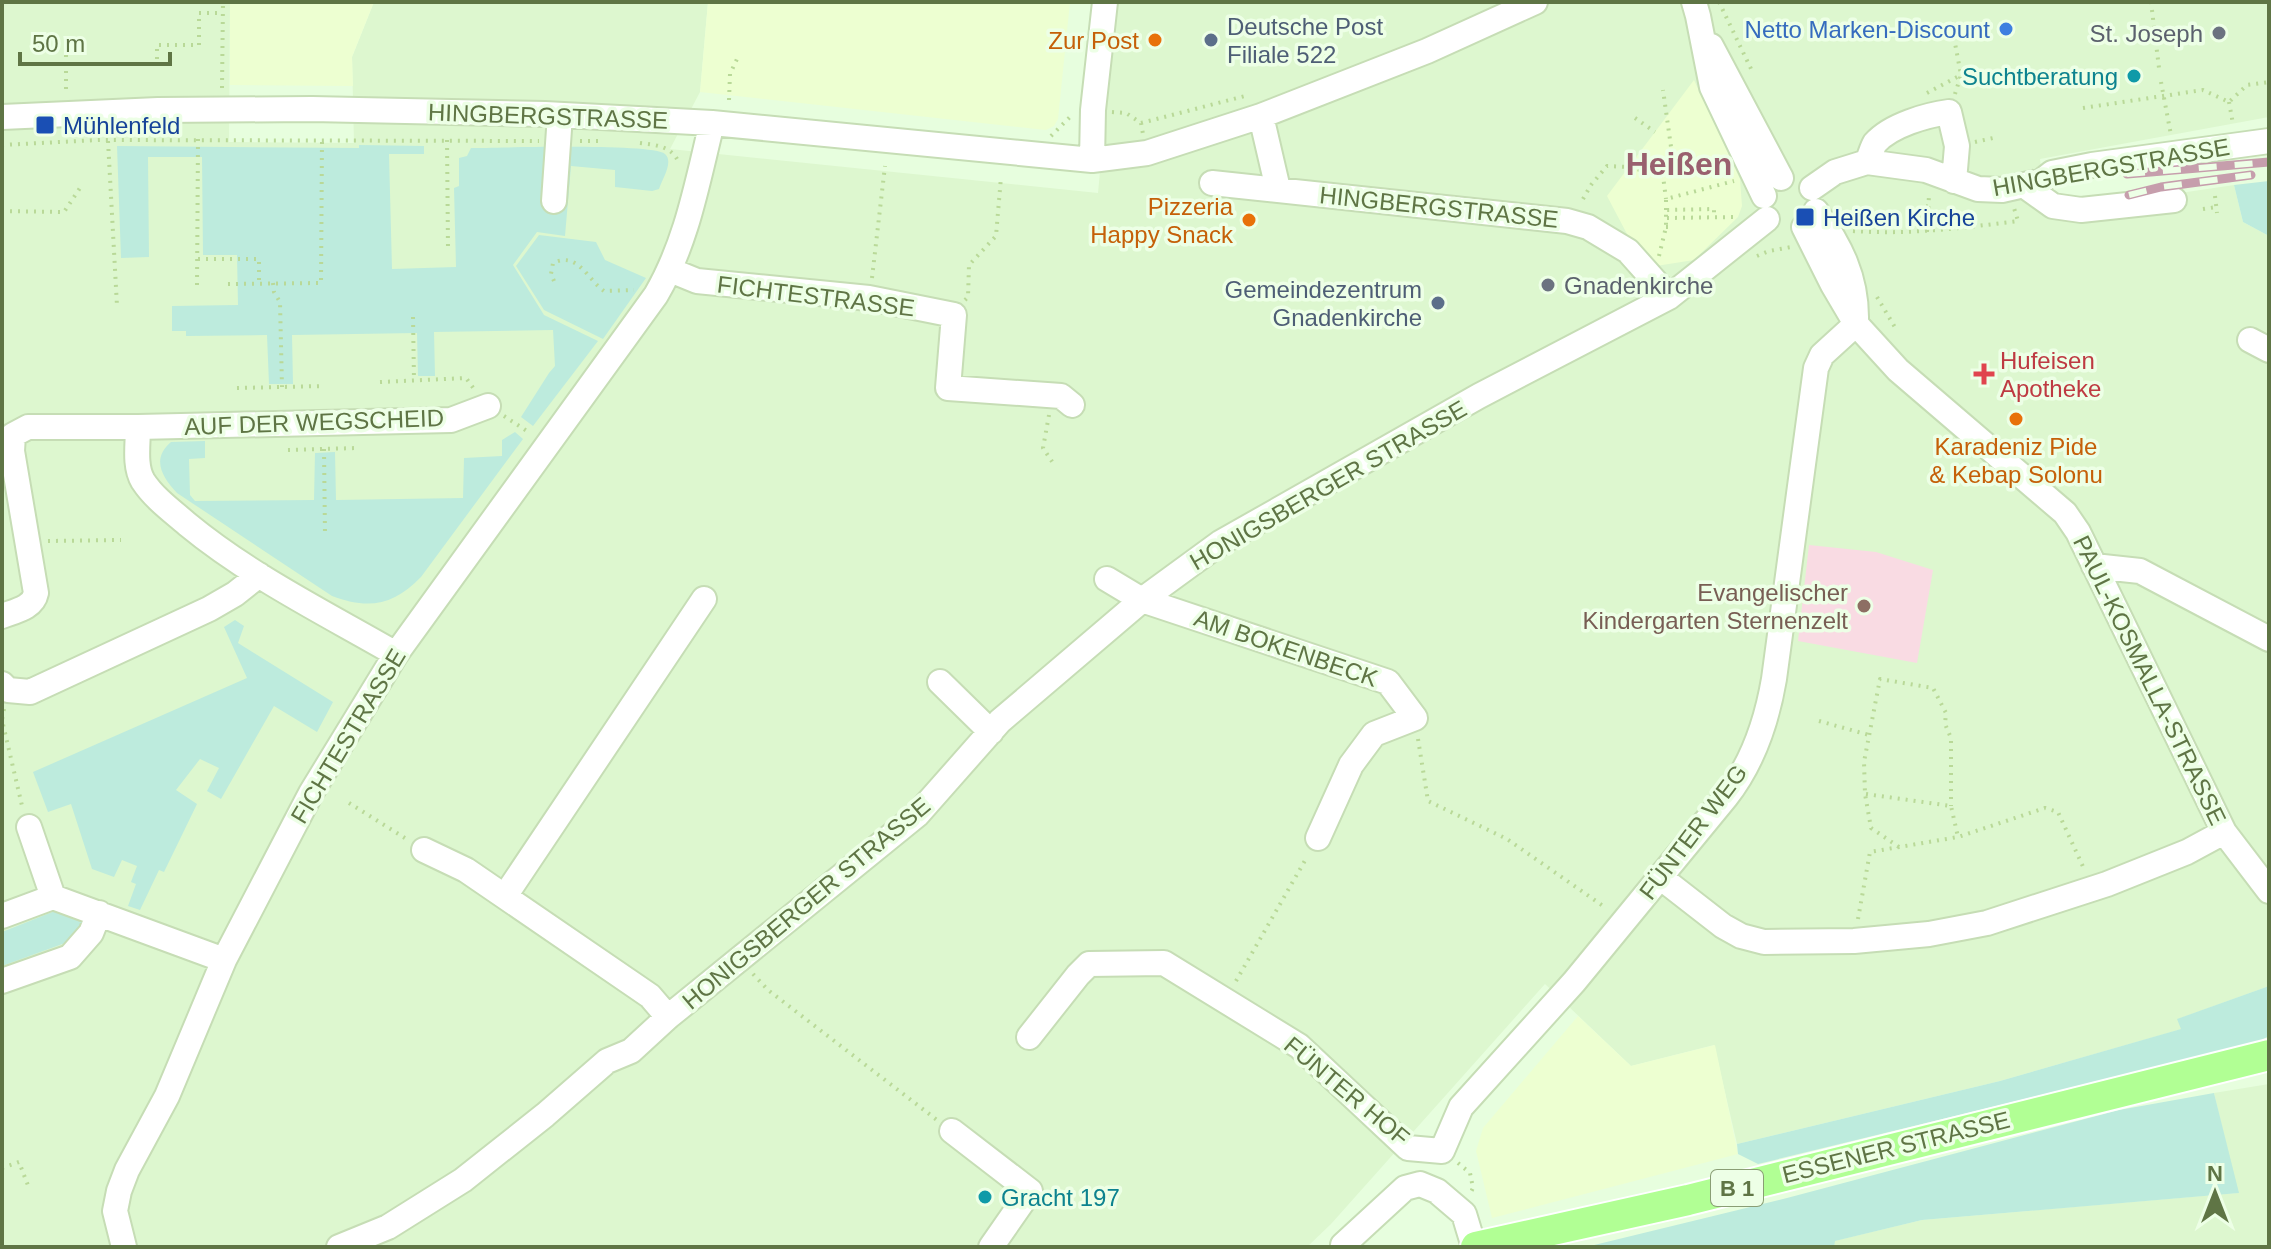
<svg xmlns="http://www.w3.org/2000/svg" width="2271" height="1249" font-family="Helvetica,sans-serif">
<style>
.residential{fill:#ddf7cf}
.commercial{fill:#edffd1}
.education{fill:#f9dbe3}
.green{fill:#bdebdd}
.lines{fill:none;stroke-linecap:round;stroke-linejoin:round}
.minor-casing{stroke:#c6ddb5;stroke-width:28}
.major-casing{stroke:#fff;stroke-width:34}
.path{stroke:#b9d998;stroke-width:4;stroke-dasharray:2 6;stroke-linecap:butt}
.minor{stroke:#fff;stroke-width:24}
.major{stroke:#b1ff94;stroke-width:30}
.rail-casing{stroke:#c69eac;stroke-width:9}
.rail{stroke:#edffe6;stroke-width:6;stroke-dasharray:18;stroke-linecap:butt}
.shop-dot{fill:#3f7fe0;stroke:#edffe6;stroke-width:3}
.worship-dot{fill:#6b7280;stroke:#edffe6;stroke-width:3}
.food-dot{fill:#e8710a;stroke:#edffe6;stroke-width:3}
.service-dot{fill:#5c6f8a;stroke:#edffe6;stroke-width:3}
.culture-dot{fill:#0f9aa8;stroke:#edffe6;stroke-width:3}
.transit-dot{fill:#1a4fb4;stroke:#edffe6;stroke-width:3}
.health-dot{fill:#e0444e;stroke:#edffe6;stroke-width:3}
.education-dot{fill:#8d6e63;stroke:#edffe6;stroke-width:3}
.labels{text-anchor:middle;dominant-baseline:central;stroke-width:7;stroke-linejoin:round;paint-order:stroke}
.shield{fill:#edffe6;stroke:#8a9e75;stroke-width:2}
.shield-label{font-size:22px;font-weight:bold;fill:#5f7545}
.service-label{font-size:24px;fill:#4e5e75;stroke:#edffe6;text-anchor:start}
.shop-label{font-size:24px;fill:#366cbe;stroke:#edffe6;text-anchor:end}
.worship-label{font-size:24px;fill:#5b616d;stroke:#edffe6;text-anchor:end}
.food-label{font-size:24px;fill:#c56008;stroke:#edffe6;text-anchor:end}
.culture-label{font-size:24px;fill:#0d838f;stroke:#edffe6;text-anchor:end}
.street-label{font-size:24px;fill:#5f7545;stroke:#edffe6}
.transit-label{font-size:24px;fill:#164399;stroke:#edffe6;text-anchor:start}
.health-label{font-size:24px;fill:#be3a42;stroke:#edffe6;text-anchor:start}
.education-label{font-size:24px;fill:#785e54;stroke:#edffe6;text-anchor:end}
.district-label{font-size:32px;font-weight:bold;fill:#99606e;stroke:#edffe6}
</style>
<rect width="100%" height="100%" fill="#e7fede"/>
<path class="residential" d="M2 2H230L229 142 354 143 352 57 374 2H708L700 92 670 149 1098 193 1116 2H2269V117L2040 159 2046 213 2234 185 2243 222 2269 236V986L2178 1019 2182 1029 2000 1081 1737 1144 1714 1045 1631 1066 1545 984 1331 1224 1307 1247H2Z
M2269 1084V1247H1834V1241L1922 1220 2238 1193 2214 1093Z"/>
<path class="commercial" d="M230 2H374L352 57 353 86 230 85Z
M708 2H1070L1058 119 1054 126 1046 130 700 92Z
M1694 80 1740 179 1742 206 1738 217 1694 260 1656 266 1636 251 1607 196Z
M1578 1016 1631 1066 1715 1045 1738 1154 1492 1218 1476 1151 1483 1128Z"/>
<path class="education" d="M1809 545 1876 552 1933 570 1917 663 1798 641Z"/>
<path class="green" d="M359 145 424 146V154H389L392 269 456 267 454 188 459 186V158L467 156 471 148C498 148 652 143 665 154 674 162 662 179 659 189L652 191 615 187V170L571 166 565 236 537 232 513 265 544 315 598 341 533 426 521 417 549 373 555 366 553 330 434 332 435 376H418L417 333 292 335 293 384H269L267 335 186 336V331H172V306L238 305 237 255H203L202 157H148L149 257 121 258 117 146 359 148Z
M2269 181V236L2243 222 2234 185Z
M539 235 596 242 605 260 646 278 603 339 544 310 516 266Z
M515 432 523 439 421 577C394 605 369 610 332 596L177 493C162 477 151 459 171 442L205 441V458L189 459 190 495 195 501 314 500 315 453 335 452 336 500 463 498 464 458 502 456V440Z
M235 620 244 626 238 643 333 702 317 732 274 706 221 799 207 791 219 768 200 759 176 790 197 804 164 872 159 870 140 910 128 906 136 884 131 882 137 866 122 860 114 877 92 869 71 804 48 812 33 772 247 678 224 627Z
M65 907 85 914 79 938 2 966V932Z
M2269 986V1036L2258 1042 1758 1164 1738 1154 1737 1144 2000 1081 2181 1029 2177 1019Z
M2214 1093 2239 1193 1922 1220 1835 1241 1834 1247H1586L1787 1198 2119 1110Z"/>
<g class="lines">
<g class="minor-casing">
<path id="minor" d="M1694 2 1698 16 1712 87 1764 196
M1711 46 1781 178
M1261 116 1278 189
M2 117 158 110 312 109 545 114 712 123 1092 160 1147 153 1261 116 1427 51 1535 2
M1092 160 1093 110 1105 2
M1867 162C1870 156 1872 148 1875 143 1891 125 1927 115 1949 112L1957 146 1954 181
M1212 183 1567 221 1588 227 1628 251 1669 297
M2025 186 2053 206 2081 210 2174 200
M1812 188 1835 172 1867 162 1926 170 1978 189 2002 190 2042 181 2052 173 2092 165 2269 141
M554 201 560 115
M1816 211C1840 246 1857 277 1856 321
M1804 227 1833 285 1856 324 1898 370 2065 513 2078 532 2224 832 2269 891
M670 270 697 281 869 298 954 315 948 388 1061 396 1072 405
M2250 340 2269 350
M2094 566 2140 571 2269 639
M1107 579 1142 600 1388 682 1415 718 1374 734 1351 765 1318 838
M2 616C15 611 33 608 36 593L12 451 13 435 28 427H138
M396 654C325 613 250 576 187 524 172 511 154 498 143 481 134 466 138 444 138 427L451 420 488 406
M940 682 991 732
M2 684 8 690 30 692 209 609 235 594 259 575
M29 827 53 897
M424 850 466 870 650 996 668 1017
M1660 877 1723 926 1741 936 1764 942 1854 941 1929 934 1987 923 2107 884 2187 852 2224 832
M505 896 704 599
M2 916 53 897 224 960
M2 981 70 957 91 933 99 913
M1029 1037 1078 975 1089 964 1164 963 1299 1046 1408 1148 1442 1151 1461 1107 1574 982 1726 797C1752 764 1767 720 1774 679L1816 368 1822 355 1856 324
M952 1131 1030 1191 991 1247
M1343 1245 1405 1188 1420 1184 1437 1191 1464 1214 1474 1247
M124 1247 115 1211 119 1191 127 1170 167 1096 224 960 311 793 396 654 656 295C687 242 697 183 712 123
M339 1247 388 1227 463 1180 545 1115 607 1061 631 1051 668 1017 917 815 1000 721 1142 600 1220 543 1479 396 1669 297 1767 219"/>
</g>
<g class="major-casing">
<path id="major" d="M1476 1247 1688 1200 2269 1055"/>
</g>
<path class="path" d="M1719 2 1753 73
M2151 2 2159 68
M1951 22 1961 75 1955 94
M157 59V45H199V13H222
M2161 82 2171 135
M222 88 223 2
M66 89V46L71 37
M1927 93 1961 75
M729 100 730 74 737 59
M2229 102 2233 124
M2083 108 2203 90 2229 102 2247 85 2269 82
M1112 112 1126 113 1141 123 1143 134
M1635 118 1655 132
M1141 123 1249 95
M1051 136 1070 117
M447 140 448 249
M108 141 117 306
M580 141H603
M1975 142 1993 138
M640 143C656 145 672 146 679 163
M2 145 98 140 539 141
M1663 175 1673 161 1663 90
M2215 196 2217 213
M1583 199 1591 185 1607 166 1629 167 1663 176 1666 199
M1919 209 1928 206
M2203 209 2217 207
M1666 210V199L1734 181
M2 211 64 212 80 188
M1667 218 1734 217
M1666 227H1674
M1853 231C1909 235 1962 228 2018 221L2014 208
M1927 232 1929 195
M1659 256 1666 227V210L1714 209V217
M1757 256 1769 251 1791 247
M198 259H259V284
M872 278 885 166
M554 281 551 274 553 263C578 251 587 279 604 291L634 290
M273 283 274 292 280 302 282 387
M228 284 321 283 322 140
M197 285 198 139
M1877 297 1896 329
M965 300 968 297 969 265 996 236 1001 177
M413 317 414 381
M380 382 466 378 474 389
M237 388 325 386
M1049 415 1043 448 1053 463
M504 416 530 433
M324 449 325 535
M288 450 357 448
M48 541 121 540
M4 709 2 720 23 810
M1819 721 1869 735
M1418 739 1428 801 1507 839 1606 908
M1866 794 1951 806 1958 837
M349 803 408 840
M1899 847 1871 828 1865 794 1864 762 1880 679 1933 688 1946 713 1945 724 1951 738V806
M1858 919 1870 852 1958 837 2045 808 2058 812 2085 871
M753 974 768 990 937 1120
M1236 981 1307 857
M1458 1163 1470 1173 1473 1188 1471 1192
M2 1168 19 1162 29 1188"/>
<use href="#minor" class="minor"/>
<use href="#major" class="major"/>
<g class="rail-casing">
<path id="rail" d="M2127 174 2269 162
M2129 195 2161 187 2251 175"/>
</g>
<use href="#rail" class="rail"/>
</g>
<circle class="shop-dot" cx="2006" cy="29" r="8"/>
<g class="worship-dot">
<circle cx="2219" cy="33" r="8"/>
<circle cx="1548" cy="285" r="8"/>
</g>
<g class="food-dot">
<circle cx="1155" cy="40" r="8"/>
<circle cx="1249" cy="220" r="8"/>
<circle cx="2016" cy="419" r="8"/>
</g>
<g class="service-dot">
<circle cx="1211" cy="40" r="8"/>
<circle cx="1438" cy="303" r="8"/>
</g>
<g class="culture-dot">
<circle cx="2134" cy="76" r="8"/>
<circle cx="985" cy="1197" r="8"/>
</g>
<g class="transit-dot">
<rect x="35" y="115" width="20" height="20" rx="4"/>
<rect x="1795" y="207" width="20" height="20" rx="4"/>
</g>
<path class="health-dot" d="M1980 362h8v8h8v8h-8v8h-8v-8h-8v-8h8z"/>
<circle class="education-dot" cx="1864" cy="606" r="8"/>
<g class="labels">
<rect class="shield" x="1711" y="1170" width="52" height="36" rx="6"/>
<g class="shield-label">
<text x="1737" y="1188">B 1</text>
</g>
<g class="service-label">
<text x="1227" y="26">Deutsche Post<tspan x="1227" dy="28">Filiale 522</tspan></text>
<text x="1422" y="289" text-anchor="end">Gemeindezentrum<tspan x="1422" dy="28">Gnadenkirche</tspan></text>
</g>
<g class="shop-label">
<text x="1990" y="29">Netto Marken-Discount</text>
</g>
<g class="worship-label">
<text x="2203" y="33">St. Joseph</text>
<text x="1564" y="285" text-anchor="start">Gnadenkirche</text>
</g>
<g class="food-label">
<text x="1139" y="40">Zur Post</text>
<text x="1233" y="206">Pizzeria<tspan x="1233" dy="28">Happy Snack</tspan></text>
<text x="2016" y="446" text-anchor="middle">Karadeniz Pide<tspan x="2016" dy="28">&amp; Kebap Solonu</tspan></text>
</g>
<g class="culture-label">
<text x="2118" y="76">Suchtberatung</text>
<text x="1001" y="1197" text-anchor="start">Gracht 197</text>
</g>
<g class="street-label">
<text transform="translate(548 116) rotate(2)">HINGBERGSTRASSE</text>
<text transform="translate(2111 167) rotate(-10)">HINGBERGSTRASSE</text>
<text transform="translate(1439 207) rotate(6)">HINGBERGSTRASSE</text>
<text transform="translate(816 296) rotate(7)">FICHTESTRASSE</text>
<text transform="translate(314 422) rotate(-2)">AUF DER WEGSCHEID</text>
<text transform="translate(1328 485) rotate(-30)">HONIGSBERGER STRASSE</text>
<text transform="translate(1286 648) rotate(19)">AM BOKENBECK</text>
<text transform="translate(2150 680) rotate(64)">PAUL-KOSMALLA-STRASSE</text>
<text transform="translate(348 736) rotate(-59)">FICHTESTRASSE</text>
<text transform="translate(1693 832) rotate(-53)">FÜNTER WEG</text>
<text transform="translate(806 903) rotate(-40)">HONIGSBERGER STRASSE</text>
<text transform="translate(1347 1091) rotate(40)">FÜNTER HOF</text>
<text transform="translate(1896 1147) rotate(-14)">ESSENER STRASSE</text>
</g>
<g class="transit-label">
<text x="63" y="125">Mühlenfeld</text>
<text x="1823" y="217">Heißen Kirche</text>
</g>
<g class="health-label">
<text x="2000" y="360">Hufeisen<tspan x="2000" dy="28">Apotheke</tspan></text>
</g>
<g class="education-label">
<text x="1848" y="592">Evangelischer<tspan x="1848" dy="28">Kindergarten Sternenzelt</tspan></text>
</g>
<g class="district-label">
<text x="1679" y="164">Heißen</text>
</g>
</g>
<rect width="2271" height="1249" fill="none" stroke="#5f7545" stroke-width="8"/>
<g transform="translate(2215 1193)" stroke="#edffe6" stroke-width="6" paint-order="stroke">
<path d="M0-6L14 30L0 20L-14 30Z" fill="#5f7545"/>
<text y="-12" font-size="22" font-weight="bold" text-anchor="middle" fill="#5f7545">N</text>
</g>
<path d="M20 52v12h150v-12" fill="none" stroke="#5f7545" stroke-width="4"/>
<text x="32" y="52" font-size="24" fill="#5f7545" stroke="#edffe6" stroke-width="6" paint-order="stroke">50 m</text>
</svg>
